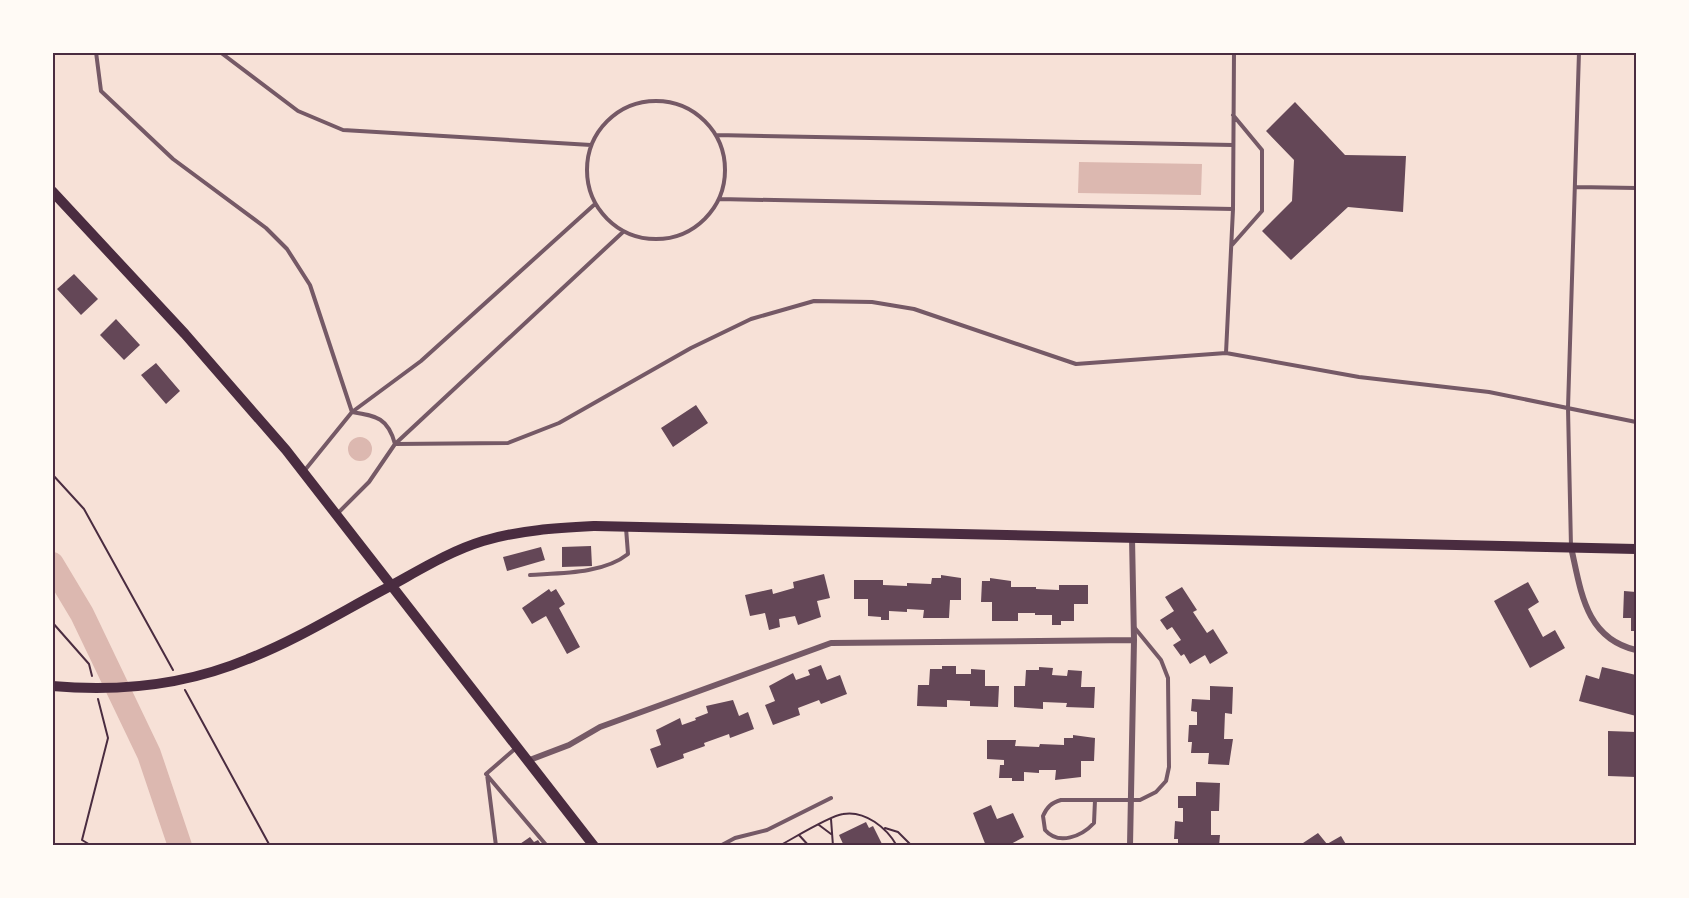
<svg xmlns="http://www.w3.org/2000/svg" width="1689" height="898" font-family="'Open Sans',sans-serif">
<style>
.water{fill:#dcb8b0}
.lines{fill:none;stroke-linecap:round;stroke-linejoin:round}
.river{stroke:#dcb8b0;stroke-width:24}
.building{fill:#644757}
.path{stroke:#4a2c40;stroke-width:2}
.service{stroke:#755966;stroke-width:4}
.minor{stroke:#755966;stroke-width:6}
.secondary{stroke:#4a2c40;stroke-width:10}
.neatline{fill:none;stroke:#4a2c40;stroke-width:2}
</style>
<rect width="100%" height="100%" fill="#f7e1d7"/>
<path class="water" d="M1079 162 1202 164 1201 195 1078 193Z
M348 449a12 12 0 1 1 24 0a12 12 0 1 1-24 0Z"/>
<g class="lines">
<path class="river" d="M52 564 82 614 149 754 180 846"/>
</g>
<path class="building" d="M1295 102 1345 155 1406 156 1403 212 1348 207 1291 260 1262 231 1292 201 1294 160 1266 131Z
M74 274 98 299 81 315 57 289Z
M116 319 140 345 124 360 100 335Z
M156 363 180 391 166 404 141 375Z
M696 405 708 423 673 447 661 428Z
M591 546 592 566 562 567V547Z
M541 547 545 560 507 571 503 557Z
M824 574 830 598 817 601 821 617 798 625 795 616 779 619 780 627 769 630 765 613 750 616 745 595 772 589 773 594 794 588 793 582Z
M941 575 961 578V600H950L949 618H923L924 610 907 609V612L889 611V620H881V617L868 616V599H854V580H883V585L907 586V583L931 584 932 578H941Z
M990 578 1011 581V587H1036V589L1059 590V585H1088V604H1074V621H1061V625H1052V615H1035V613H1018V621H992V602H981L982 581H990Z
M1528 582 1539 602 1528 609 1543 637 1555 630 1565 648 1530 668 1494 601Z
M1182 587 1197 610 1193 612 1207 633 1213 629 1228 653 1210 664 1205 655 1190 664 1184 654 1181 656 1173 645 1181 640 1172 627 1167 630 1160 620 1174 611 1165 597Z
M549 589 551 592 556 589 565 604 559 608 580 647 567 654 546 616 532 624 522 608Z
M1624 591 1636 592V631H1631V618H1623Z
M821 665 827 680 840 675 847 694 821 704 819 700 798 708 800 715 773 725 765 705 775 701 769 686 793 673 796 680 810 675 808 670Z
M942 666H956V674H971V669L985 670V686H999L998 707 970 706V701L947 700V707L917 706 918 685H929L930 669H942Z
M1039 667 1053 668 1052 675 1067 676 1068 670 1082 671 1081 687H1095L1094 708 1066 707 1067 703 1043 702V709L1014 707V686H1025L1026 670H1039Z
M1602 667 1636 675V716L1579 701 1586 675 1599 679Z
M1210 686 1233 687 1232 714 1225 713 1224 739H1233L1229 765 1208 764 1209 753H1191L1192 742H1188L1189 725H1197V712L1191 711 1192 699 1210 700Z
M733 700 739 716 748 712 754 729 730 738 729 734 704 743 705 746 683 754 684 758 657 768 650 749 661 745 656 730 680 718 682 725 696 720 695 718 708 713 706 706Z
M1608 731 1636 732V777L1608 776Z
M1073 735 1095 738 1094 761H1081V777L1055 780 1056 770H1039V773L1024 772V781H1012V778H999L1000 765H1004V760L987 759V740H1016L1015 746 1039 747 1040 744 1064 745V738H1073Z
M1196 782 1220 783 1219 811H1211V835H1220L1219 846H1178V839H1174L1175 821 1183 822V808H1178V796H1196Z
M991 805 997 819 1013 813 1024 837 1007 846H986L973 813Z
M866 822 869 828 873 826 882 844 844 846 839 835Z
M1318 833 1327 844 1341 836 1347 846H1305L1303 843Z
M530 837 534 842 538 840 542 846H517Z"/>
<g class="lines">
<path class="path" d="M52 474 84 509 173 670
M52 622 89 664 92 676
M185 690 270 846
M831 819 833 846
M819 825 831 834
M885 828 898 832 912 846
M799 835 809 846
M92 846 82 840 108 738 98 699
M779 846C794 838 829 816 843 814 865 810 887 828 897 846"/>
<path class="service" d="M96 52 101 91 173 159 266 228 287 249 310 285 352 412C377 416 388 418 395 444L508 443 559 423 691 348 751 319 814 301 872 302 914 309 1076 364 1226 353 1359 377 1489 392 1636 422
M220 52 298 111 343 130 591 145
M587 170a69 69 0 1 1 138 0a69 69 0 1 1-138 0Z
M716 135 1233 145
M1576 187 1636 188
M719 199 1233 209
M1232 245 1262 211V150L1233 115
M1226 353 1233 209 1234 52
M305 470 352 412 421 361 595 204
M338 513 369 482 395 444 623 232
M1571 547 1568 408 1579 52
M530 575C561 573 603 574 628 554L626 528
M486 774 547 846
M486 774 516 748
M487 774 496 846
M1095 800 1094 823C1082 836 1059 846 1045 830L1043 816C1047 807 1051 803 1061 800H1140L1156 792 1166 781 1169 767 1168 678 1161 660 1134 627
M720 846 735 838 767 830 831 798"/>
<path class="minor" d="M1571 547C1581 591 1585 638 1636 650
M527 761 569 745 600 727 831 643 1134 640
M1130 846 1134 640 1132 538"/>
<path class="secondary" d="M52 191 185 334 286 450 594 846
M52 686C119 692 186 685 248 659 294 641 338 614 381 591 415 573 447 552 483 541 519 530 558 528 595 526L1636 549"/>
</g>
<rect width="1689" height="898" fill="none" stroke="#fffaf5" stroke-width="108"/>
<rect x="54" y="54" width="1581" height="790" class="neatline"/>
</svg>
